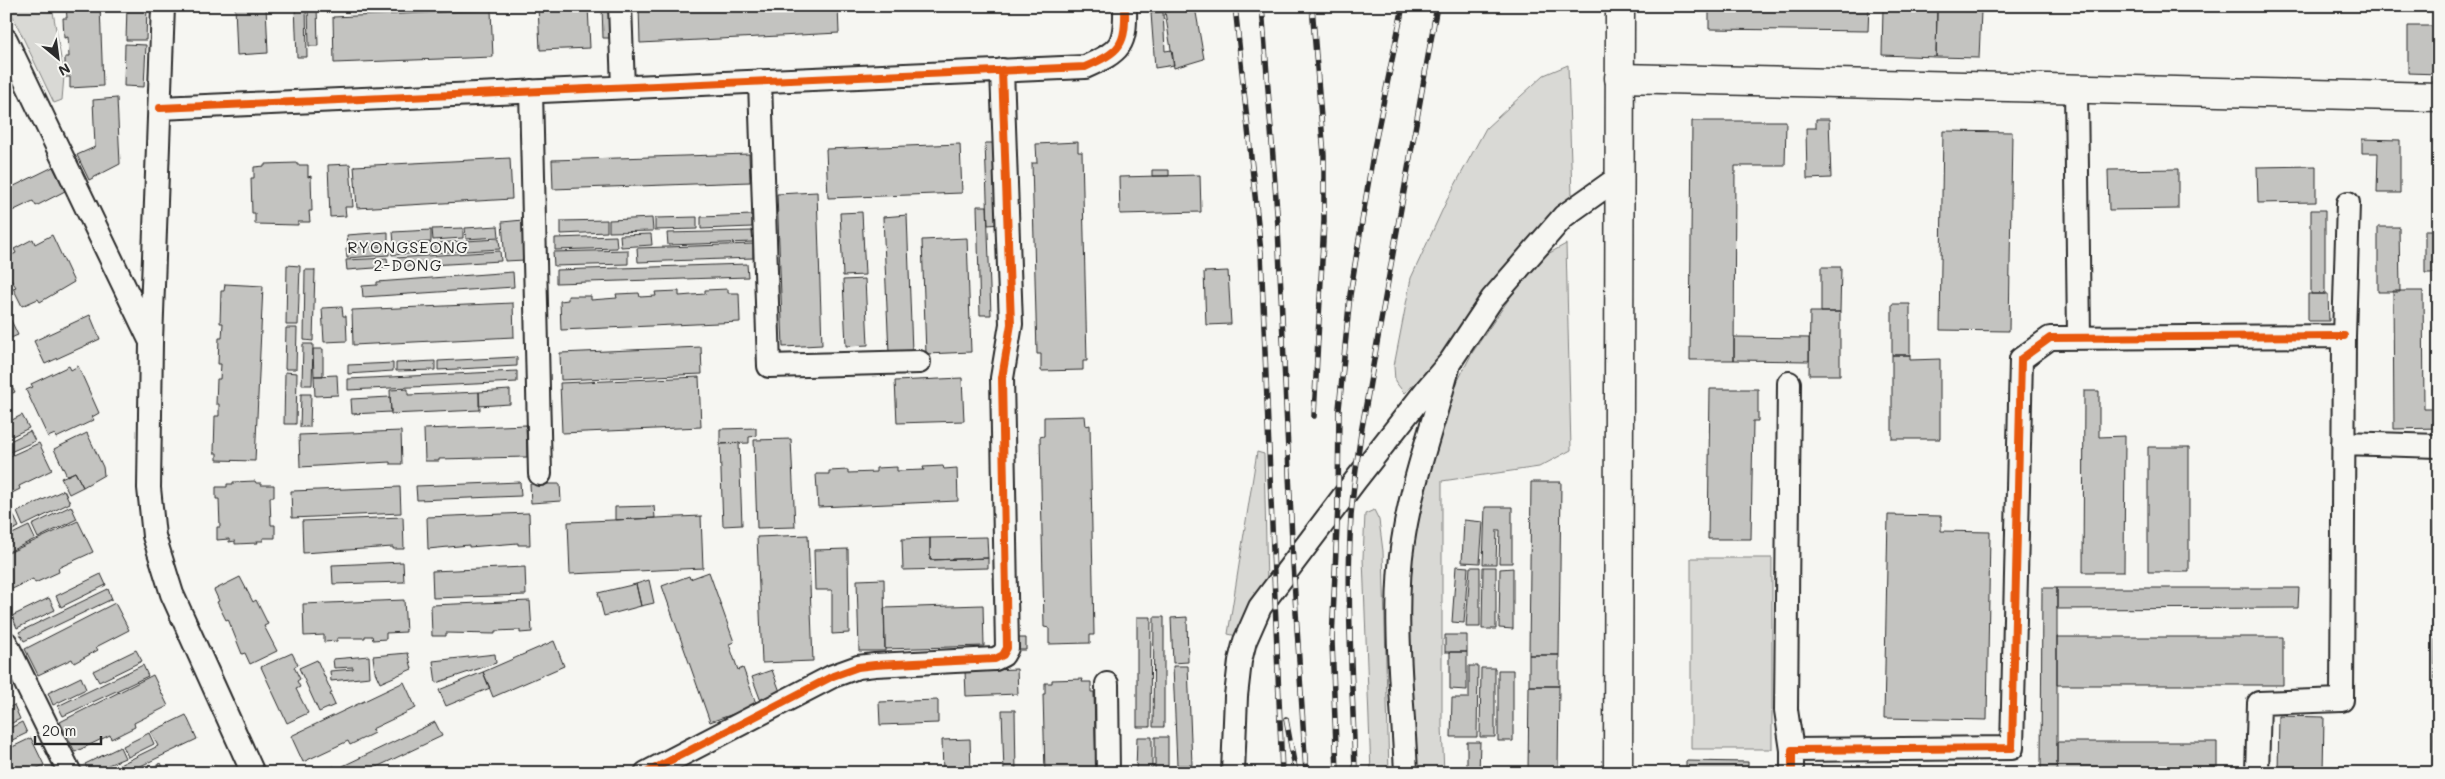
<svg xmlns="http://www.w3.org/2000/svg" width="2445" height="779" font-family="Mali,sans-serif">
<style>
.green{fill:#d9d9d5;stroke:#828280}
.building{fill:#c3c3c0;stroke:#2b2b2b}
.lines{fill:none;stroke-linecap:round;stroke-linejoin:round}
.minor-casing{stroke:#2b2b2b;stroke-width:26}
.tertiary-casing{stroke:#2b2b2b;stroke-width:31}
.primary-casing{stroke:#2b2b2b;stroke-width:31}
.minor{stroke:#f6f6f2;stroke-width:22}
.tertiary{stroke:#f6f6f2;stroke-width:28}
.primary{stroke:#f6f6f2;stroke-width:28}
.rail-casing{stroke:#2b2b2b;stroke-width:5.5}
.rail{stroke:#f6f6f2;stroke-width:4;stroke-dasharray:11;stroke-linecap:butt}
.cycleway-casing{stroke:#f6f6f2;stroke-width:11}
.cycleway{stroke:#e8590c;stroke-width:8}
.labels{text-anchor:middle;dominant-baseline:central;stroke-width:4;stroke-linejoin:round;paint-order:stroke}
.quarter-label{font-size:16px;letter-spacing:1px;fill:#2b2b2b;stroke:#f6f6f2}
</style>
<rect width="100%" height="100%" fill="#f6f6f2"/>
<filter id="ink" filterUnits="userSpaceOnUse"><feTurbulence type="fractalNoise" baseFrequency=".02" numOctaves="2"/><feDisplacementMap in="SourceGraphic" scale="10" xChannelSelector="R" yChannelSelector="G"/><feConvolveMatrix kernelMatrix="1 2 1 2 8 2 1 2 1" color-interpolation-filters="sRGB"/></filter>
<g filter="url(#ink)">
<path class="green" d="M8 6H52L64 76 62 100 54 103Z
M1568 65 1572 196 1431 369 1404 393 1395 381 1394 366 1411 278 1447 200 1486 128 1544 75Z
M1566 244 1571 450 1539 467 1442 481V726L1444 773H1415L1408 614 1410 543 1449 398 1472 353 1513 293 1544 256Z
M1257 452 1264 454 1267 586 1237 636 1228 634Z
M1374 510 1379 520 1383 551 1389 773H1371L1363 558 1365 514Z
M1691 558H1772V749H1691Z"/>
<path class="building" d="M66 6H100L103 86 70 88V77H65V57H69L68 37 64 38 63 18H67Z
M127 6H147L146 40H126Z
M235 6H266L268 53 237 55Z
M295 6H306L307 57H297Z
M308 6H317L318 46H309Z
M538 6H588L590 48 540 50Z
M602 6H616L617 38H603Z
M838 6 839 33 640 43 639 7Z
M930 6H1019L930 11Z
M1709 6H1869L1868 31 1709 29Z
M1937 6H1981V11L1937 10Z
M1195 7 1204 59 1174 68 1165 12Z
M1883 8 1937 10 1936 57 1882 55Z
M491 10 493 57 334 63 333 17Z
M1937 10 1981 11 1979 58 1936 57Z
M1163 12 1165 51 1172 50 1174 65 1155 68 1151 13Z
M2408 26H2439V74L2408 73Z
M125 44 146 45 144 87 124 86Z
M117 98 120 164 89 180 77 155 95 147 93 100Z
M1816 119H1829L1831 178 1807 179 1806 128H1816Z
M1692 121H1786L1785 166H1735L1734 360H1690Z
M1943 131 2012 132 2009 331 1940 330Z
M2362 139 2400 140V193H2377L2378 153H2362Z
M2437 141H2439V188H2437Z
M1078 142V152H1082L1087 361H1083V370L1041 371V354H1037L1032 163H1037L1036 144Z
M985 143H998L1001 224 988 225Z
M960 144 962 193 828 198 826 149Z
M749 154 750 182 553 189 552 160Z
M510 158 512 199 357 208 354 166Z
M297 163V165H308V177L311 176 312 211H309L310 222H298V225L255 224V213H252L251 178H254V167L265 166V164Z
M350 164 353 207H345L346 216 330 217 328 165Z
M2316 166V202L2258 203 2257 167Z
M53 167 65 191 36 206 33 201 6 214V190Z
M2178 169V209L2109 210 2108 170Z
M1152 170H1169V176H1152Z
M1200 175 1201 212 1120 214 1119 177Z
M817 192 822 345 783 347 777 194Z
M977 206H987L991 315H980Z
M2311 210H2325V294H2311Z
M862 212 865 275 843 276 840 213Z
M752 215V227L701 229V217Z
M907 215 912 352 889 353 883 217Z
M697 217V229L655 230V218Z
M652 218 653 231 609 232V220Z
M523 220 525 260 505 261 502 222Z
M607 220V232L561 234V221Z
M498 226 499 237 466 239 465 228Z
M2378 227H2399L2400 292H2378Z
M463 228V238L433 240 432 229Z
M431 230V242L394 244 393 232Z
M2425 230H2439V273H2425Z
M752 231 753 242 668 245 667 233Z
M388 232V244L348 246 347 235Z
M651 234 652 245 621 247 620 235Z
M52 235 74 282 40 302 38 299 22 306 13 288 16 287 6 273V258L16 253 14 249 33 239 35 244Z
M616 236 617 248 555 250V238Z
M967 238 971 352 926 354 922 240Z
M499 239 500 249 466 251V241Z
M464 241 465 251 435 253V243Z
M431 243 432 253 413 254 412 244Z
M753 244V258L638 262 637 248Z
M391 245H409V254L392 255Z
M389 246V255L347 258 346 248Z
M628 250V264L554 266 553 252Z
M500 251 501 261 395 267V258Z
M387 258 388 267 347 270 346 260Z
M747 264 748 277 556 283V270Z
M287 265 300 266 298 325H286Z
M1821 267H1841L1840 312H1821Z
M305 270H315L313 341 304 340Z
M1228 271 1231 324 1206 325 1204 272Z
M513 272 514 287 363 297 362 286 377 285V282Z
M865 279 868 345 846 346 843 280Z
M225 284 263 286 255 461 217 460V453H214L215 416H219V404H216L217 379H220L221 364H218L219 338H222L223 323H220L221 291H224Z
M728 289V293H739L740 322 561 330 560 301 568 300V296H591V300L617 298 616 294 639 293 640 297 656 296 655 292 679 291V296L705 294V290Z
M2393 291H2423L2424 409H2439V428L2394 429Z
M2308 294H2328L2329 321H2308Z
M513 303 514 337 353 345 352 310Z
M1892 304H1910V355H1892Z
M342 307 343 316H346L347 341 324 342 322 308Z
M6 310 18 335 6 340Z
M1810 312H1840V375H1809Z
M90 315 100 339 45 364 34 341Z
M286 328H297L296 369H285Z
M1734 337 1809 338V361L1734 360Z
M303 344H313L312 385H302Z
M701 347 702 374 561 380 560 353Z
M313 349H323V376H314Z
M1892 355H1910V360L1940 359V439H1892Z
M517 357V366L438 370V361Z
M435 361V370L396 371V363Z
M393 363V371L348 374V365Z
M69 366 71 370 78 366 99 413 92 417 94 420 56 438 55 434 48 437 26 390 33 387 31 384Z
M517 371V382L348 390V379Z
M285 372 297 373 296 424H284Z
M6 375 15 392 6 396Z
M337 375 338 395 315 396 314 376Z
M699 377 701 427 562 433 560 383Z
M962 378 964 421 897 423 895 381Z
M408 389V395L479 392 480 410 391 414 390 390Z
M1710 389H1758V421H1753L1751 539H1708Z
M510 390V404L479 406V392Z
M2084 391H2099V437L2125 436 2124 572H2083Z
M301 394H311L310 427H300Z
M390 397 391 412 352 414 351 399Z
M22 415 29 428 6 439V423Z
M1085 416 1086 426 1090 425 1094 635H1090V643L1049 644V628L1044 627 1040 437 1044 436V417Z
M526 425 527 457 439 459V461H425L424 429Z
M756 428V436L749 437V443L720 444V429Z
M30 431 35 441 6 454V443Z
M401 431 402 464H390V462L300 467 299 435Z
M87 433 103 467 104 475 83 487 75 472 67 476 54 449Z
M791 439 795 527 757 528 754 440Z
M39 443 52 470 19 486 20 489 6 496V458Z
M739 443 742 525 723 526 720 444Z
M2148 447H2189V572H2148Z
M2435 463H2439V611H2433Z
M943 466 944 469 957 468 958 501 818 507 816 474H829V471L848 470V473L876 472V468L897 467V471L924 470 923 467Z
M75 472 83 487 69 494 61 478Z
M255 481 256 483H261V485H274V497H270L271 525H275V538H263V541H257L258 543 235 544V541L229 542V539L217 540V527H220L219 499H216V487H227V484H233V482Z
M520 482 521 496 417 500 416 486Z
M1531 482H1561L1559 655H1529Z
M530 484H560L561 501 531 503Z
M400 487 401 513 292 518 291 491Z
M64 490 70 503 23 526 17 512Z
M71 506 77 519 38 538 32 525Z
M654 506 655 518 615 520V507Z
M1485 507H1512V563H1499L1500 530H1497L1496 564H1483Z
M529 513 530 545H518V543L469 547V545L428 549 427 517Z
M13 514 19 527 6 533V517Z
M1888 515 1941 516V531L1990 532 1987 720 1884 718Z
M701 516 703 568 570 574 568 522Z
M403 517 404 549H393V547L303 553 302 521Z
M1464 520 1483 522 1480 563 1462 562Z
M78 521 93 552 58 568 59 572 35 583 33 579 6 592V554Z
M29 526 35 539 6 553V537Z
M808 535 813 661 762 663 757 537Z
M987 537 988 558 930 560V538Z
M930 538V560L988 558V568L903 570 902 539Z
M848 549 849 633 832 634V590H815L814 550Z
M403 562 404 582 333 584 332 565Z
M1456 566 1468 567 1464 623 1452 622Z
M525 567 526 595 433 598 432 571Z
M1470 567H1480V627H1466Z
M1483 567H1496V629H1482Z
M1513 568V629L1499 628 1500 569Z
M709 572 734 642 729 644 738 670 743 668 757 706 710 722 662 586 689 576 690 579Z
M101 574 106 585 61 607 56 596Z
M240 577 253 602 256 600 268 624 264 626 277 651 250 664 245 653 242 654 228 619 226 620 217 602 219 601 214 590Z
M884 579 885 651H859L857 580Z
M649 580 654 603 641 606 636 584Z
M636 584 641 606 604 616 598 593Z
M2042 588H2057V773H2041Z
M2057 588H2299L2298 608 2057 609Z
M108 589 112 599 24 641 19 632Z
M49 598 55 610 17 628 12 616Z
M404 600 406 632 386 633V639L373 640 372 636H365V638H337V641L324 642V635L304 636 303 604Z
M530 601 532 632 520 633V630L495 631V634L446 633V636H432L431 605Z
M115 603 129 630 96 647 98 650 74 663 72 659 38 675 25 649Z
M983 605 984 646 885 649 884 608Z
M1137 617H1151L1150 727H1137Z
M1154 617H1164V727H1153Z
M1187 617 1188 662 1173 663 1171 618Z
M1445 635H1467V652H1445Z
M2057 637H2283V685H2057Z
M1015 638H1026V650H1015Z
M2435 639H2439V773H2433Z
M554 641 564 666 493 697 483 672Z
M136 650 142 661 99 682 93 671Z
M1450 652H1467V690L1450 689Z
M292 653 298 665 294 667 300 679 297 681 300 687 296 689 308 713 287 723 261 667Z
M408 653 412 669 380 683 375 672 373 656Z
M495 654 496 663 436 683 433 661Z
M1529 655H1559V686H1529Z
M369 656 370 677 331 681 330 671 353 669V667L334 668 333 659Z
M317 660 332 693 330 694 335 705 319 712 299 668Z
M143 665 148 676 63 716 58 706Z
M1173 666H1188L1192 765H1177Z
M1469 666H1478L1477 737H1451L1452 698H1469Z
M1481 668H1495V737H1480Z
M1017 669 1018 694 966 696 965 671Z
M772 670 782 697 762 704 752 677Z
M1498 670H1513V741H1498Z
M483 672 490 688 446 706 439 690Z
M153 675 168 706 134 723 135 727 111 739 110 735 75 752 60 722Z
M81 677 86 689 53 705 48 693Z
M1083 679 1082 682H1091V692H1094L1096 773H1045L1043 694H1045V683H1052V680Z
M404 682 416 708 372 729 374 733 350 745 348 741 303 762 291 736Z
M1529 686H1559L1558 773H1528Z
M938 700V723L880 725 879 702Z
M14 705 20 719 6 726V709Z
M1002 710H1015L1016 773H1004Z
M186 715 197 739 126 773H103L158 746 151 732Z
M2279 716 2324 717 2323 773H2278Z
M22 722 27 733 6 743V730Z
M435 722 442 736 364 773H346L343 766Z
M149 733 154 744 128 757 123 746Z
M1137 737H1152V773H1136Z
M1155 737H1168V773H1155Z
M31 738 44 765 27 773H6V750Z
M970 739 971 773H943L942 740Z
M1467 742H1480L1479 773H1467Z
M2057 742H2217V773H2057Z
M120 747 125 758 89 773 85 764Z
M1686 761 1748 762V773H1686Z
M161 763 166 773H142Z
M334 766 337 773H320Z"/>
<g class="lines">
<g class="minor-casing">
<path id="minor" d="M163 6 151 341 149 488 154 536 172 594 253 773
M620 6 623 87
M6 40 149 338
M760 81 769 366 919 362
M2076 89 2079 337
M531 91 540 474
M160 108 1085 67C1121 51 1126 46 1125 6
M1789 383 1786 710 1792 750
M2343 443 2439 446
M6 643 70 773
M1107 684 1108 773
M646 773 833 676 858 667 875 665 995 659 1003 655 1007 648 1002 378 1011 324 1002 70
M1233 773 1236 696 1240 661 1245 641 1260 607 1355 481 1427 389 1450 362 1492 299 1564 216 1619 177
M1406 773C1403 700 1392 612 1403 541 1412 481 1433 426 1448 368
M1792 773V750L2012 748 2021 359 2050 338 2344 336
M2257 773 2259 703 2342 700 2344 336 2348 203"/>
</g>
<g class="tertiary-casing">
<path id="tertiary" d="M1619 78 2439 97"/>
</g>
<g class="primary-casing">
<path id="primary" d="M1618 773 1620 6"/>
</g>
<use href="#minor" class="minor"/>
<use href="#tertiary" class="tertiary"/>
<use href="#primary" class="primary"/>
<g class="rail-casing">
<path id="rail" d="M1235 6 1261 252 1282 773
M1262 6 1278 226 1293 563 1306 773
M1312 6 1324 155V221L1314 416
M1286 719 1296 773
M1337 773 1332 641 1338 503 1339 409 1350 295 1374 148 1403 6
M1355 773C1353 688 1346 601 1351 516 1353 488 1357 461 1361 433L1437 6"/>
</g>
<use href="#rail" class="rail"/>
<g class="cycleway-casing">
<path id="cycleway" d="M160 108 1085 67C1121 51 1126 46 1125 6
M646 773 833 676 858 667 875 665 995 659 1003 655 1007 648 1002 378 1011 324 1002 70
M1792 773V750L2012 748 2021 359 2050 338 2344 336"/>
</g>
<use href="#cycleway" class="cycleway"/>
</g>
</g>
<g class="labels">
<g class="quarter-label">
<text x="408" y="246">RYONGSEONG<tspan x="408" dy="18">2-DONG</tspan></text>
</g>
</g>
<rect width="2445" height="779" fill="none" stroke="#f6f6f2" stroke-width="25"/>
<rect x="12" y="12" width="2420" height="754" fill="none" stroke="#2b2b2b" stroke-width="2" filter="url(#ink)"/>
<g transform="translate(58 58) rotate(151)" stroke="#f6f6f2" stroke-width="4" paint-order="stroke">
<path d="M0-4L9 19L0 12L-9 19Z" fill="#2b2b2b"/>
<text y="-8" font-size="14" font-weight="bold" text-anchor="middle" fill="#2b2b2b">N</text>
</g>
<path d="M35 736v8h66v-8" fill="none" stroke="#2b2b2b" stroke-width="2.5"/>
<text x="42" y="736" font-size="15" fill="#2b2b2b" stroke="#f6f6f2" stroke-width="4" paint-order="stroke">20 m</text>
</svg>
